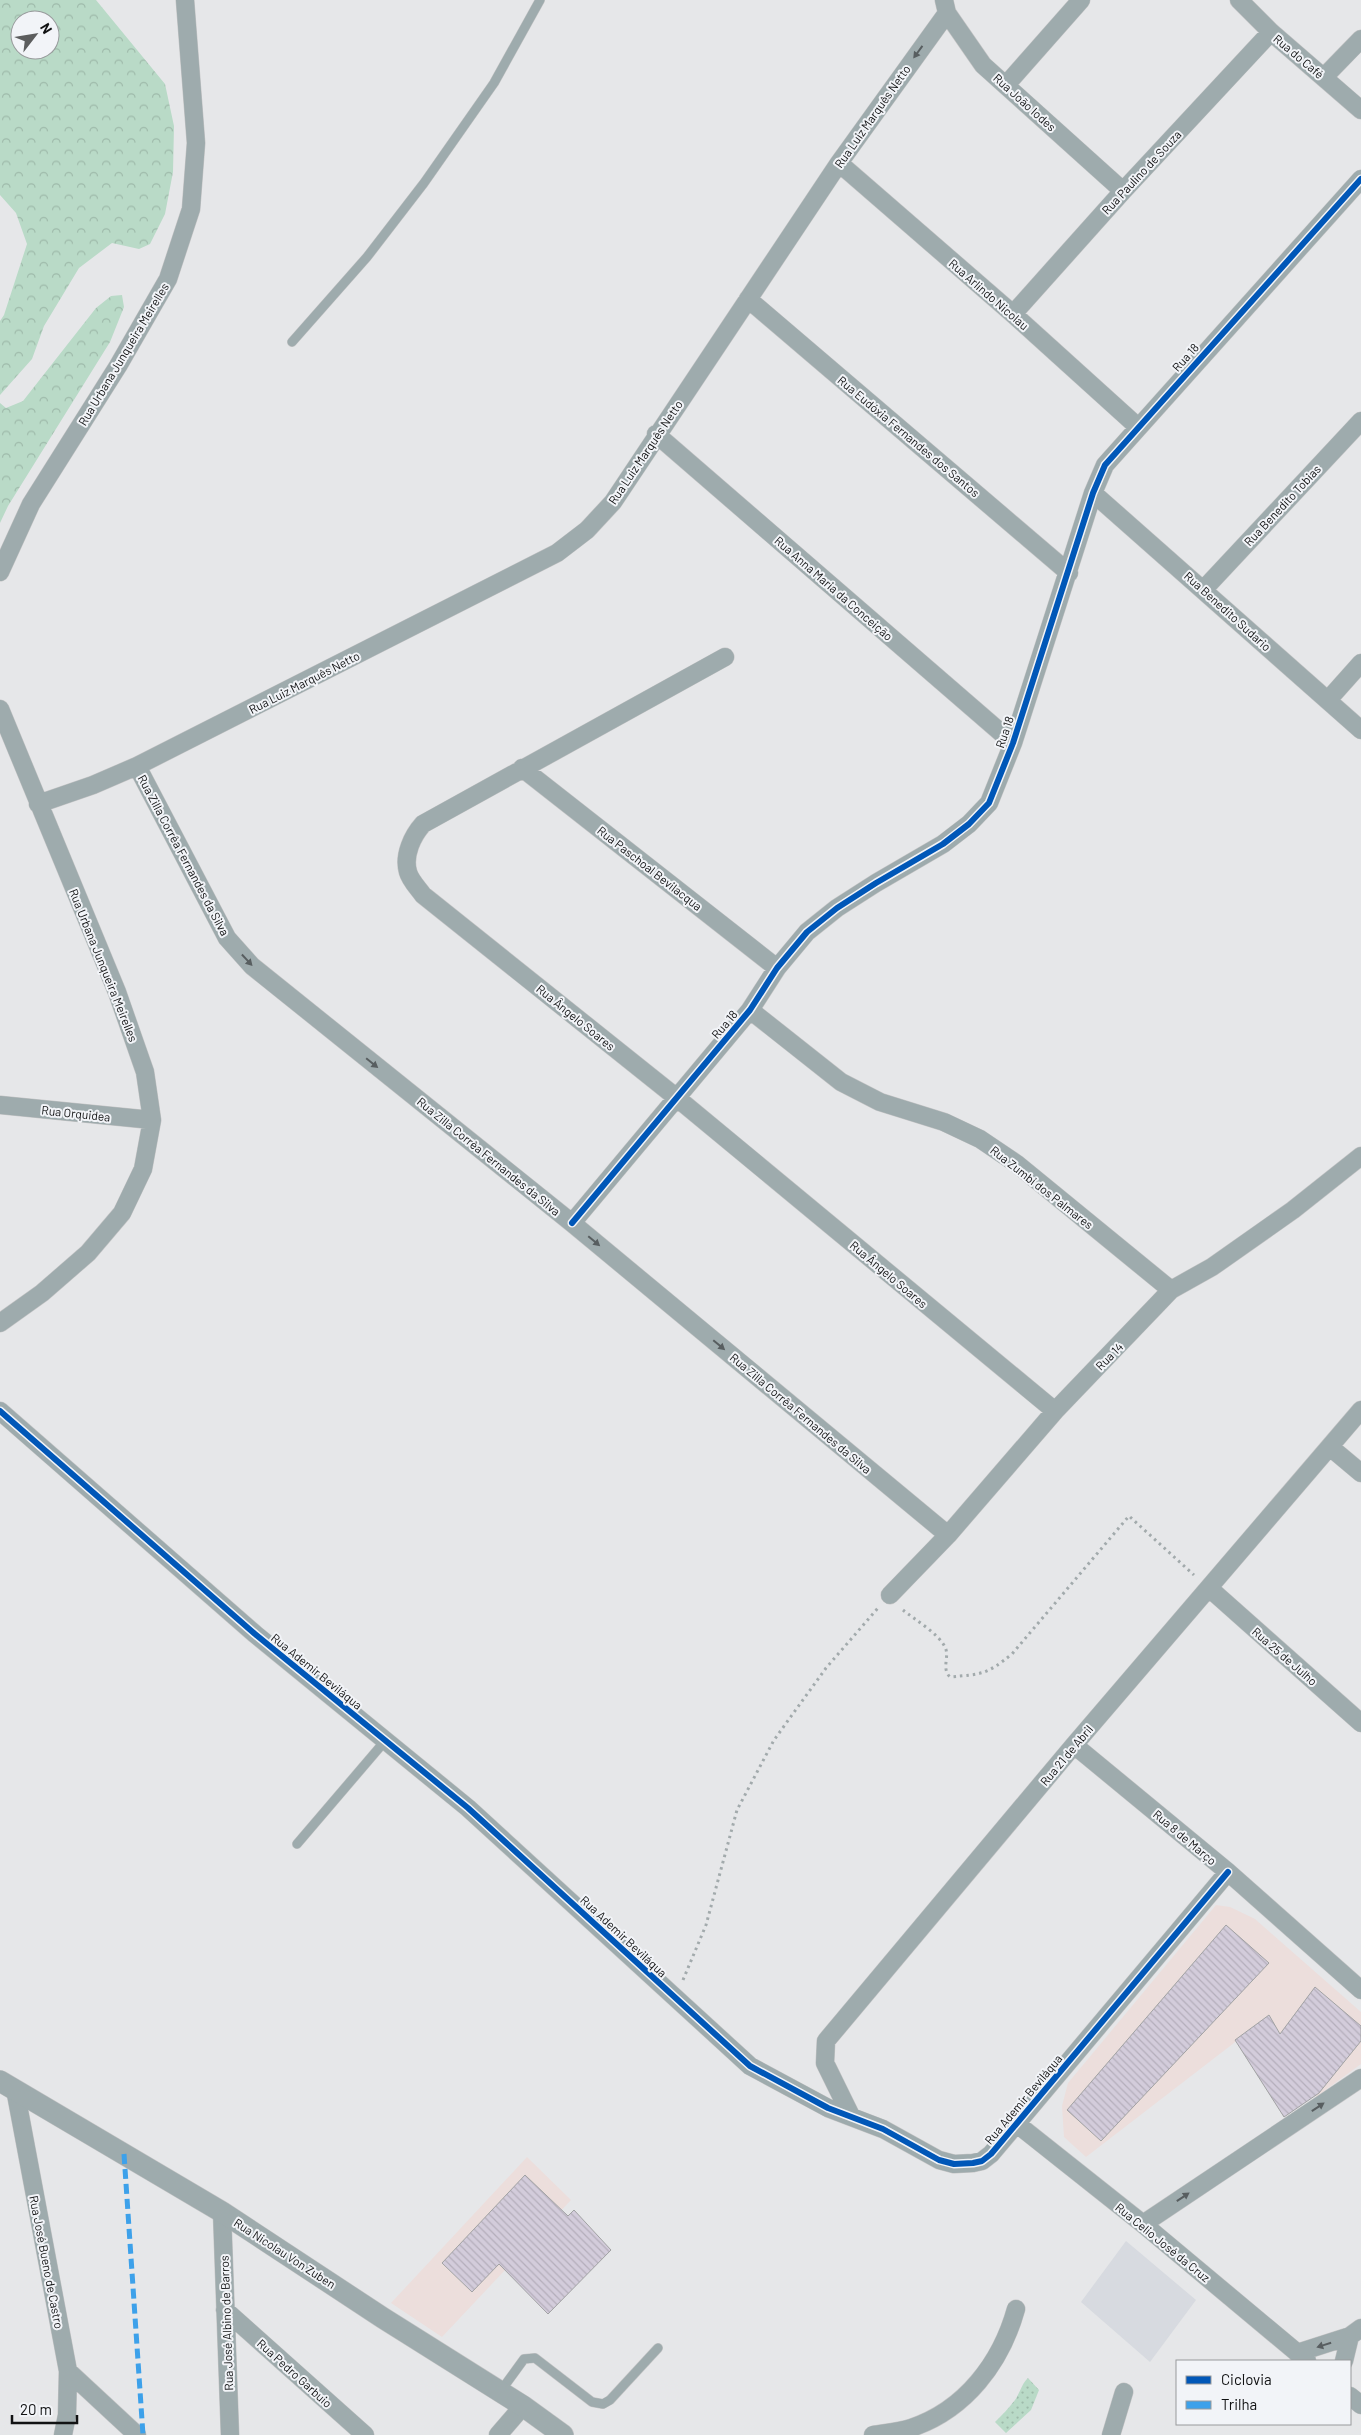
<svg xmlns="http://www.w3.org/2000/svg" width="1361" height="2435" font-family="Barlow,sans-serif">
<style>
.built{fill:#d7dae0}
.education{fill:#ecdedc}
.forest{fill:url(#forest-crowns);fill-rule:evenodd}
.park{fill:url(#park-dots)}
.building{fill:url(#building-back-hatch);stroke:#a1a2a3}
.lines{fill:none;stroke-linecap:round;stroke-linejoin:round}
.service-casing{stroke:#c5c5c6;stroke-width:10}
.minor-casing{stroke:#c5c5c6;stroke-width:19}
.tertiary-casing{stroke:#c5c5c6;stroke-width:22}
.path{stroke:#a2aaac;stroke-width:3;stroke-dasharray:2.5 4;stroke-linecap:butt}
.service{stroke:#9eabad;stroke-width:9}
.minor{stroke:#9eabad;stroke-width:18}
.tertiary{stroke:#9eabad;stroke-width:21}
.quiet{stroke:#3da1ea;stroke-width:5;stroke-dasharray:10 5;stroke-linecap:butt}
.cycleway-casing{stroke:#f2f4f8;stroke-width:9}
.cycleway{stroke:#0057b8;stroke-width:6}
.oneway{fill:#585e60}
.labels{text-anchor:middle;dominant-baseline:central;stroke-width:4;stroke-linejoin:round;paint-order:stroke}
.street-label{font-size:12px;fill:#111213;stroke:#f2f4f8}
</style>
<defs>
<pattern id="forest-crowns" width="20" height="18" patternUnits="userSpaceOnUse" patternTransform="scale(1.25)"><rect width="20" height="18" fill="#b9dac7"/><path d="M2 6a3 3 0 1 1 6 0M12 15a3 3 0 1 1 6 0" fill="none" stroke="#9ebaaa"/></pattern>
<pattern id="park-dots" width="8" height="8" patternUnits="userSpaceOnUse" patternTransform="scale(1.25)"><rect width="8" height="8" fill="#b9dac7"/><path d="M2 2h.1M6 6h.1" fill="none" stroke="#9ebaaa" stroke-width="1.8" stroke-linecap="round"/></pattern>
<pattern id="building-back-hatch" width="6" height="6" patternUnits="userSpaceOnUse" patternTransform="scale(1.25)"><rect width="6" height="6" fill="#d3ccdb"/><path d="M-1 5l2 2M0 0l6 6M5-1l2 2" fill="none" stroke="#b4aebb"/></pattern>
</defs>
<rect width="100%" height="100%" fill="#e6e7e9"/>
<path class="built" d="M1126 2241 1196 2300 1150 2362 1081 2302Z"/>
<path class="education" d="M1216 1905 1230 1907 1255 1919 1361 2012V2064L1316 2097 1269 2016 1086 2157 1064 2137 1062 2106 1068 2083Z
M527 2157 571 2200 442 2337 391 2303Z"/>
<path class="forest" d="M0 0H96L165 84 174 126 173 172 165 214 150 244 139 249 112 243 79 268 44 326 32 359 0 395V399V321L4 315 27 244 16 213 0 195ZM20 20H50V50H20Z
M122 295 124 307 110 342 8 506 0 523V403L6 408 23 401 96 308 111 296Z"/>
<path class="park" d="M1028 2378 1039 2390 1031 2410 1006 2433 995 2422C1002 2415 1009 2408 1015 2400 1020 2393 1022 2383 1028 2378Z"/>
<path class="building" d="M1226 1925 1269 1963 1101 2141 1067 2110Z
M1315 1987 1361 2026V2041L1319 2093 1284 2117 1235 2040 1269 2015 1280 2034Z
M525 2175 568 2216 574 2210 611 2250 548 2314 499 2264 472 2292 442 2263Z"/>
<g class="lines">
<g class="service-casing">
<path id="service" d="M292 342 367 257 424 183 494 83 540 0
M297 1844 385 1741
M500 2392 524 2359 535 2358 592 2402 603 2404 610 2400 658 2348"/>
</g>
<g class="minor-casing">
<path id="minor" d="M944 0 947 13 983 65 1123 191
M1239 0 1271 32 1361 110
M1324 77 1361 39
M1006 85 1081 0
M839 163 1013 314 1138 427
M748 299 1069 573
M1013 314 1123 191 1271 32
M656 434 1013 743
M1093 493 1361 730
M0 572 31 504 118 366 168 279 191 209 196 143 185 0
M1204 589 1361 421
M725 657 423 824C413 835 403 855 408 872 410 880 418 888 423 895L677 1098 1055 1411
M1328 700 1361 663
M0 709 117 992 145 1072 152 1120 143 1169 122 1213 88 1253 42 1293 0 1323
M137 766 227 938 252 966 572 1223 948 1535
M522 768 777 968
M38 804 93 785 137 766 557 553 587 530 613 502 839 163 947 13
M750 1010 841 1082 880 1102 944 1122 980 1139 1017 1164 1171 1290
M0 1105 152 1120
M572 1223 750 1010 777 968 807 932 837 908 876 883 943 844 969 824 989 803 1013 743 1093 493 1105 465 1361 179
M0 1411 255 1634 468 1808 750 2066 828 2108 883 2129 939 2160 954 2164 973 2163 982 2161 991 2154 1228 1872
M1330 1447 1361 1473
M1209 1588 1361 1723
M890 1595 948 1535 1055 1411 1171 1290 1212 1267 1293 1210 1361 1156
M1074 1745 1228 1872 1361 1990
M15 2089 68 2371 67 2415 63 2435
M851 2116 825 2063 826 2041 1074 1745 1361 1410
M1017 2124 1143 2224 1307 2361
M222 2212 230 2435
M1143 2224 1361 2078
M225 2310 365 2435
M1297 2353 1350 2336 1361 2328
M1344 2361 1350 2336
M68 2371 137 2435
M1350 2396 1361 2405
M498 2435 523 2406
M873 2435C885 2433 899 2432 911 2428 965 2410 1001 2363 1016 2309
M1111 2435 1124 2392"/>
</g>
<g class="tertiary-casing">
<path id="tertiary" d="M0 2081 222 2212 383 2318 523 2406 563 2435"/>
</g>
<path class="path" d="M903 1610C914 1619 939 1634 945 1647 950 1657 941 1668 950 1677 982 1674 986 1675 1012 1654L1129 1516 1194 1575
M683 1980 706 1925 737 1810 774 1740 826 1668 878 1608"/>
<use href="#service" class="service"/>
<use href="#minor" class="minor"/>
<use href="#tertiary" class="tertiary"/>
<path class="quiet" d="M124 2154 143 2435"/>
<g class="cycleway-casing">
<path id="cycleway" d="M572 1223 750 1010 777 968 807 932 837 908 876 883 943 844 969 824 989 803 1013 743 1093 493 1105 465 1361 179
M0 1411 255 1634 468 1808 750 2066 828 2108 883 2129 939 2160 954 2164 973 2163 982 2161 991 2154 1228 1872"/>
</g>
<use href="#cycleway" class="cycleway"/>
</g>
<defs><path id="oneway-solid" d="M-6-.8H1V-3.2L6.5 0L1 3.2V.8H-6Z" transform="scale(1.25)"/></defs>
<g class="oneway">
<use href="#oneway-solid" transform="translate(918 52) rotate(126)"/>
<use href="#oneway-solid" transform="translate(247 960) rotate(47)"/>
<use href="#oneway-solid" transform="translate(372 1063) rotate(39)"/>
<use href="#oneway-solid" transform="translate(594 1241) rotate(40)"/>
<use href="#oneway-solid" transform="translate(719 1345) rotate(40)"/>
<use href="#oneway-solid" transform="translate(1318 2107) rotate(-34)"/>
<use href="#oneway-solid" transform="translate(1183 2197) rotate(-34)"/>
<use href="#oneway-solid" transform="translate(1324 2345) rotate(162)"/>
</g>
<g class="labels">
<g class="street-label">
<text transform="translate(1299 56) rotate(40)">Rua do Café</text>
<text transform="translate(1025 102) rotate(42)">Rua João Iodes</text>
<text transform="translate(872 116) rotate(-55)">Rua Luiz Marquês Netto</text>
<text transform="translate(1141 172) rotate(-47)">Rua Paulino de Souza</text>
<text transform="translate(989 294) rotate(41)">Rua Arlindo Nicolau</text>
<text transform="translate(123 354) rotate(-59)">Rua Urbana Junqueira Meirelles</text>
<text transform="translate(1185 357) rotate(-48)">Rua 18</text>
<text transform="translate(909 436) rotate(40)">Rua Eudóxia Fernandes dos Santos</text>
<text transform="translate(645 452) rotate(-56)">Rua Luiz Marquês Netto</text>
<text transform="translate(1282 505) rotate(-47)">Rua Benedito Tobias</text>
<text transform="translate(834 588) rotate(41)">Rua Anna Maria da Conceição</text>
<text transform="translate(1228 611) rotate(42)">Rua Benedito Sudario</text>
<text transform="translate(304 682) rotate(-27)">Rua Luiz Marquês Netto</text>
<text transform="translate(1004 732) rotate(-71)">Rua 18</text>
<text transform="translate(184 855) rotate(62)">Rua Zilla Corrêa Fernandes da Silva</text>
<text transform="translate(650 868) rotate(38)">Rua Paschoal Bevilacqua</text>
<text transform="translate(104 965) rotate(68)">Rua Urbana Junqueira Meirelles</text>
<text transform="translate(576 1017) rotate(39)">Rua Ângelo Soares</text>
<text transform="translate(724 1024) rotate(-50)">Rua 18</text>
<text transform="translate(76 1113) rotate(6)">Rua Orquidea</text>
<text transform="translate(489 1156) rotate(39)">Rua Zilla Corrêa Fernandes da Silva</text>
<text transform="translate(1042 1187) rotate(38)">Rua Zumbí dos Palmares</text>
<text transform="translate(889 1274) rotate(40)">Rua Ângelo Soares</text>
<text transform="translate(1109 1356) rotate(-45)">Rua 14</text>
<text transform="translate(801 1413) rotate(40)">Rua Zilla Corrêa Fernandes da Silva</text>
<text transform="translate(1285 1656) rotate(41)">Rua 25 de Julho</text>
<text transform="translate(317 1671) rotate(39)">Rua Ademir Beviláqua</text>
<text transform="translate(1066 1755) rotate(-50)">Rua 21 de Abril</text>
<text transform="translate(1185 1837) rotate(40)">Rua 8 de Março</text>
<text transform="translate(624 1936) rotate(43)">Rua Ademir Beviláqua</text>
<text transform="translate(1023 2099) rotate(-50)">Rua Ademir Beviláqua</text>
<text transform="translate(1163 2242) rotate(39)">Rua Celio José da Cruz</text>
<text transform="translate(285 2253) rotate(33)">Rua Nicolau Von Zuben</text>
<text transform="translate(47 2262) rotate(79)">Rua José Bueno de Castro</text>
<text transform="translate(226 2323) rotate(-92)">Rua José Albino de Barros</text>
<text transform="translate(295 2373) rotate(42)">Rua Pedro Garbuio</text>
</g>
</g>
<rect x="1176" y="2360" width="175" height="65" fill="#f2f4f8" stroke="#989a9c"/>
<rect x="1186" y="2376" width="25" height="8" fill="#0057b8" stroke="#989a9c"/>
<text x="1221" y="2385" font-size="15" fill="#111213">Ciclovia</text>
<rect x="1186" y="2401" width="25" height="8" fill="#3da1ea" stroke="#989a9c"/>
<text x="1221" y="2410" font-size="15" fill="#111213">Trilha</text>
<g transform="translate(35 35) rotate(59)"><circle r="24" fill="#f2f4f8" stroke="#989a9c"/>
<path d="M0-4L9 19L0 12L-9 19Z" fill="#5c5d5e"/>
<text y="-8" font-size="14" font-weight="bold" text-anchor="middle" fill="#111213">N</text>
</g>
<path d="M12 2415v8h65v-8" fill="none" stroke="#111213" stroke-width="2.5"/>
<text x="20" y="2415" font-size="15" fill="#111213" stroke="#f2f4f8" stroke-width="4" paint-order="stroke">20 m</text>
</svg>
